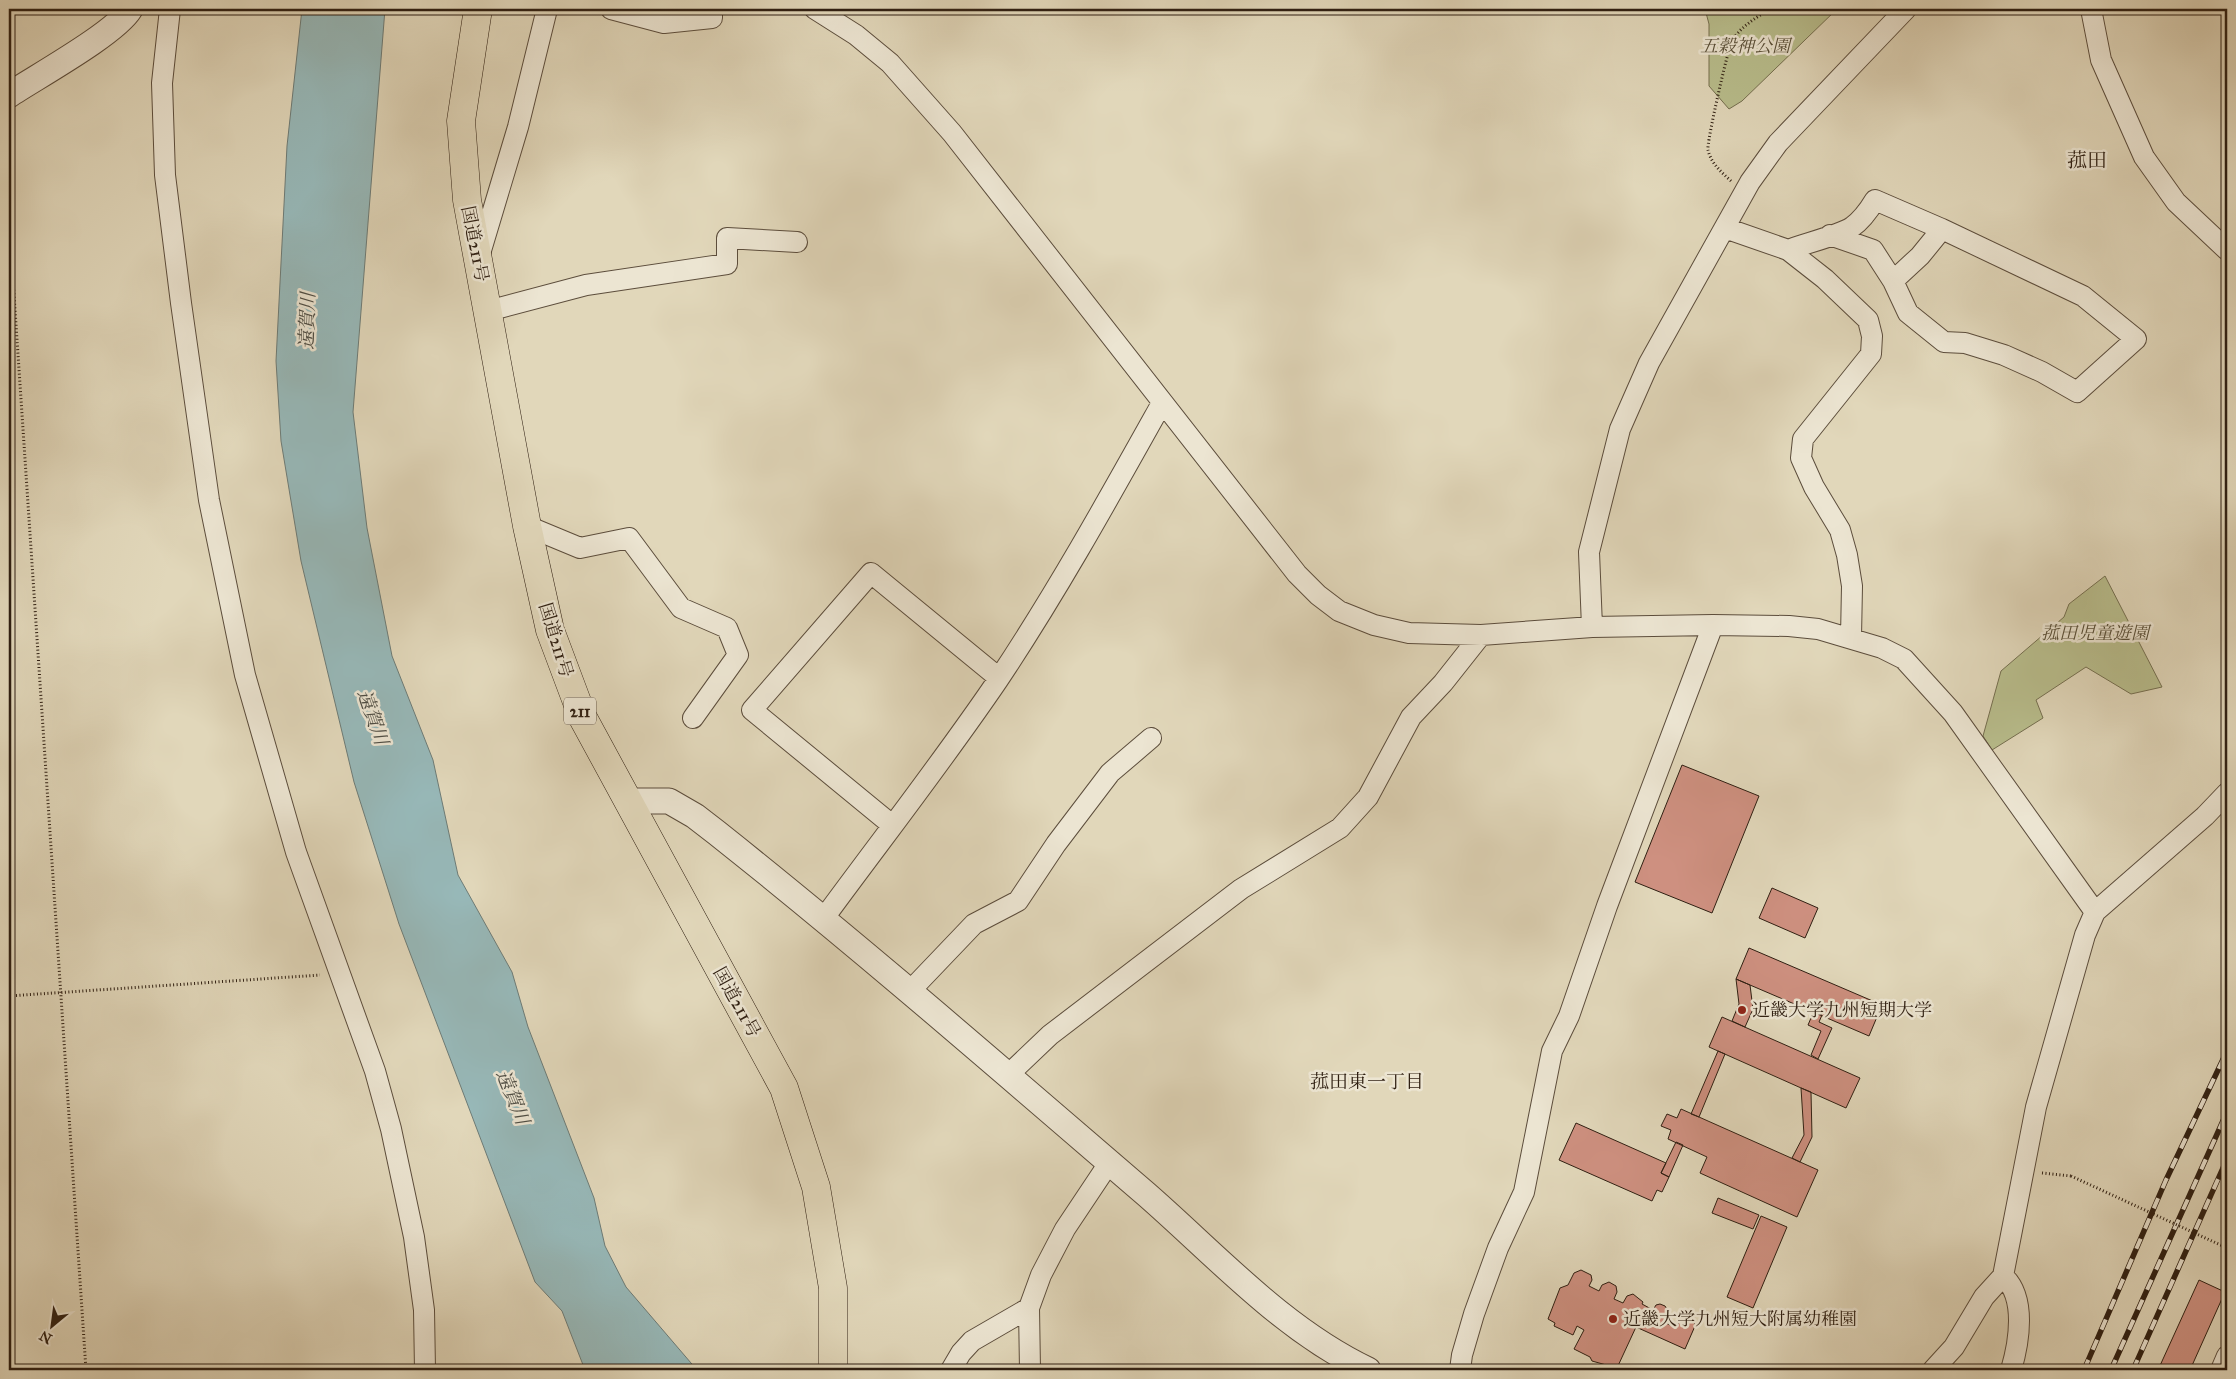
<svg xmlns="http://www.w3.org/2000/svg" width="2236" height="1379" font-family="'IM FELL Great Primer','Noto Serif JP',serif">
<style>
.green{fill:#b8bd8c;stroke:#746e4f}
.water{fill:#97b8b8;stroke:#6d7b76}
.building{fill:#ce9080;stroke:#2f1f12}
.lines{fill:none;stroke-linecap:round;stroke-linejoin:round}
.minor-casing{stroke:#5c4d3c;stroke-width:22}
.tertiary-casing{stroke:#5c4d3c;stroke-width:27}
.trunk-casing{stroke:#2f1f12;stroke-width:29}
.path{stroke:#2f1f12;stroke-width:3;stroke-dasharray:1 2.5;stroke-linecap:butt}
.minor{stroke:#ece5d2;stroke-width:20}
.tertiary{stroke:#ece5d2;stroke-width:25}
.trunk{stroke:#e1d7ba;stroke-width:28}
.rail-casing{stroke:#2f1f12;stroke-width:5.5}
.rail{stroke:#ece5d2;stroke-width:4;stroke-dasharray:11;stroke-linecap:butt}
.path-bridge{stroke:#2f1f12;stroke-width:3;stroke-dasharray:1 2.5;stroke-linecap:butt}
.poi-dot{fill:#8f2418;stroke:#ece5d2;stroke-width:2}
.labels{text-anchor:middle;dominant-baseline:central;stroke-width:5;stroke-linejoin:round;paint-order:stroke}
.shield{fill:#ece5d2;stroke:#685a4c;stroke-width:1}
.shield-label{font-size:16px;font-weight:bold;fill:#2f1f12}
.park-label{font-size:18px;font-style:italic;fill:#584e37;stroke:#ece5d2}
.street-label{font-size:18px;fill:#2f1f12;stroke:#ece5d2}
.poi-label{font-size:18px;fill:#2f1f12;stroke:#ece5d2;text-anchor:start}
.water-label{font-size:19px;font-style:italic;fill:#4e4d44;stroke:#ece5d2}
.neighbourhood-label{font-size:19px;fill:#2f1f12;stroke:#ece5d2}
.quarter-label{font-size:20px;fill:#2f1f12;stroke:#ece5d2}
</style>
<rect width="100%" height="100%" fill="#e1d7ba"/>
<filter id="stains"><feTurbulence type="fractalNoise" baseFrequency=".004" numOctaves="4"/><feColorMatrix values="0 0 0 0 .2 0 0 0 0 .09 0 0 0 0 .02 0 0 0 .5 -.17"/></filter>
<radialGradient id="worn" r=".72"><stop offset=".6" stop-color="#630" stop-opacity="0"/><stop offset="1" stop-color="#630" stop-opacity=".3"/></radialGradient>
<path class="green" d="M1705 9H1837L1742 101 1729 109 1709 86V24Z
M2105 576 2162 687 2131 694 2086 667 2036 700 2043 718 1992 750 1983 736 2001 671 2064 617 2069 604Z"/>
<path class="water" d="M302 9H385L353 412 367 528 392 656 433 760 458 875 512 972 528 1027 594 1198 605 1246 626 1287 697 1370H585L562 1311 535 1282 399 924 354 782 301 561 281 441 276 361 287 146Z"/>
<path class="building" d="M1682 765 1759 796 1712 913 1635 882Z
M1772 888 1818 908 1805 938 1759 918Z
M1749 948 1882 1005 1869 1036 1736 979Z
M1736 979 1750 985 1753 1009 1745 1027 1732 1021 1739 1004Z
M1814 1011 1822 1015 1819 1022 1832 1028 1818 1059 1811 1055 1821 1031 1808 1025Z
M1722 1017 1860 1078 1846 1108 1709 1047Z
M1718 1051 1725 1054 1699 1117 1691 1114Z
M1801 1088 1811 1092 1812 1137 1800 1162 1792 1158 1804 1135Z
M1681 1109 1818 1170 1797 1217 1700 1173 1707 1157 1668 1139 1671 1130 1661 1126 1667 1114 1677 1118Z
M1576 1123 1666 1163 1661 1173 1669 1177 1662 1192 1657 1190 1652 1201 1559 1160Z
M1676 1142 1683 1145 1669 1177 1661 1173Z
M1718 1198 1759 1215 1753 1229 1712 1213Z
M1761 1216 1787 1227 1753 1308 1727 1297Z
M1581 1270 1591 1275 1592 1280 1589 1286 1599 1291 1602 1285 1609 1282 1616 1286 1617 1292 1614 1299 1623 1303 1627 1296 1633 1294 1643 1302 1642 1304 1653 1310 1656 1305 1660 1304 1665 1306 1669 1312 1664 1322 1676 1328 1681 1318 1686 1315 1693 1318 1695 1326 1685 1349 1636 1327 1617 1368 1592 1361 1590 1357 1574 1349 1584 1330 1577 1326 1573 1335 1554 1326 1555 1323 1548 1319 1560 1288 1568 1285 1574 1273Z
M2199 1280 2225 1292 2190 1370H2158Z"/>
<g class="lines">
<g class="minor-casing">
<path id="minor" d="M170 9 162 83 165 175 181 303 209 500 245 675 296 852 375 1071 391 1129 414 1237 424 1310 425 1370
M611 9 664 23 712 18V9
M815 9 856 35 890 63 952 133 1297 574 1318 595 1339 611 1374 625 1409 633 1481 635 1592 627 1713 625 1789 626 1818 629 1882 648 1904 659 1953 713 2095 912
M2091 9 2101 60 2144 157 2176 202 2227 250
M1725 228 1788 250 1825 279 1868 320 1872 336 1871 354 1803 439 1801 458 1814 487 1840 530 1847 555 1852 586 1851 637
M1788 250C1803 244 1840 235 1852 227 1862 220 1869 210 1875 200L1942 229 2083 296 2136 339 2077 392 2042 372 2004 355 1965 343 1944 342 1908 313 1893 281 1873 250 1830 235
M479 257 518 127 547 9
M1893 281 1920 256 1942 229
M488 311 586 285 727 264V238L797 242
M527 526 580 548 629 538 681 608 727 628 738 655 693 718
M1592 627 1589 552 1620 429 1649 363 1750 182 1778 143 1906 9
M892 825 752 710 871 573 999 678
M824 918C882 839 943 761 998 680 1058 590 1110 496 1162 403
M910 991 974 924 1018 901 1056 844 1110 773 1151 738
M1007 1076 1050 1035 1241 889 1340 828 1368 797 1411 717 1443 683 1481 635
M2003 1276C2027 1297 2019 1343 2011 1370
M1029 1308 1030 1370
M951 1370 961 1353 972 1341 1029 1308 1041 1275 1065 1229 1109 1163
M1460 1370 1462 1355 1474 1314 1498 1248 1524 1192 1552 1051 1569 1016 1607 906 1713 625
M1933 1370 1954 1347 1984 1297 2003 1276 2036 1107 2085 935 2095 912 2205 816 2227 793
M2221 1370 2227 1356"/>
</g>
<g class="tertiary-casing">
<path id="tertiary" d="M9 95C36 77 116 33 130 9
M630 801H669L695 816 717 833C863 949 1004 1072 1146 1194 1217 1256 1282 1329 1368 1370"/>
</g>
<g class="trunk-casing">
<path id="trunk" d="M478 9 461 121 467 200 527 526 550 630 583 718 784 1088 816 1187 833 1288V1370"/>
</g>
<path class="path" d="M1731 181C1721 172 1711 163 1708 150 1706 145 1728 48 1732 41 1741 26 1756 18 1770 9
M9 220 86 1370
M9 996 320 975
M2042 1173 2071 1176
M2227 1286V1288"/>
<use href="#minor" class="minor"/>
<use href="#tertiary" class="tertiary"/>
<use href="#trunk" class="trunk"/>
<g class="rail-casing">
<path id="rail" d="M2084 1370 2166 1180 2227 1051
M2111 1370 2227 1112
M2133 1370 2227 1159"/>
</g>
<use href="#rail" class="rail"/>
<path class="path-bridge" d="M2071 1176 2227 1248"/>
</g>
<g class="poi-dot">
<circle cx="1742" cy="1010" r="5"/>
<circle cx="1613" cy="1319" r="5"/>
</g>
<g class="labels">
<rect class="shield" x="564" y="697.5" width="32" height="27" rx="4"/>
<g class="shield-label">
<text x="580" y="711">211</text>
</g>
<g class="park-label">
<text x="1745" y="46">五穀神公園</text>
<text x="2095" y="633">菰田児童遊園</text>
</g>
<g class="street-label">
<text transform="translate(475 244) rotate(79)">国道211号</text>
<text transform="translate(556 640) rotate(73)">国道211号</text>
<text transform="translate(737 1002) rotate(61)">国道211号</text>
</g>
<g class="poi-label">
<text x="1752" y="1010">近畿大学九州短期大学</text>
<text x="1623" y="1319">近畿大学九州短大附属幼稚園</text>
</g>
<g class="water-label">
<text transform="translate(307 321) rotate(-88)">遠賀川</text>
<text transform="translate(373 717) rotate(71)">遠賀川</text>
<text transform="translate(513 1097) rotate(68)">遠賀川</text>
</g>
<g class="neighbourhood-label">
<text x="1367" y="1081">菰田東一丁目</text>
</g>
<g class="quarter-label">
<text x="2087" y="160">菰田</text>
</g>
</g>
<rect width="2236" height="1379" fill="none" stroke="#e1d7ba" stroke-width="30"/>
<rect x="10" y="10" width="2216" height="1359" fill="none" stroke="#2f1f12" stroke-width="2.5"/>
<rect x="15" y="15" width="2206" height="1349" fill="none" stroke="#2f1f12"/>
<g transform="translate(52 1326) rotate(209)" stroke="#ece5d2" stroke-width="4" paint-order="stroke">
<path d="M0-4L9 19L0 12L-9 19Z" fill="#2f1f12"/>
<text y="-8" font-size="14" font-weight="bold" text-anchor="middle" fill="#2f1f12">N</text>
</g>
<rect width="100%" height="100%" filter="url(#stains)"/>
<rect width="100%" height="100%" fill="url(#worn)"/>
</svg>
